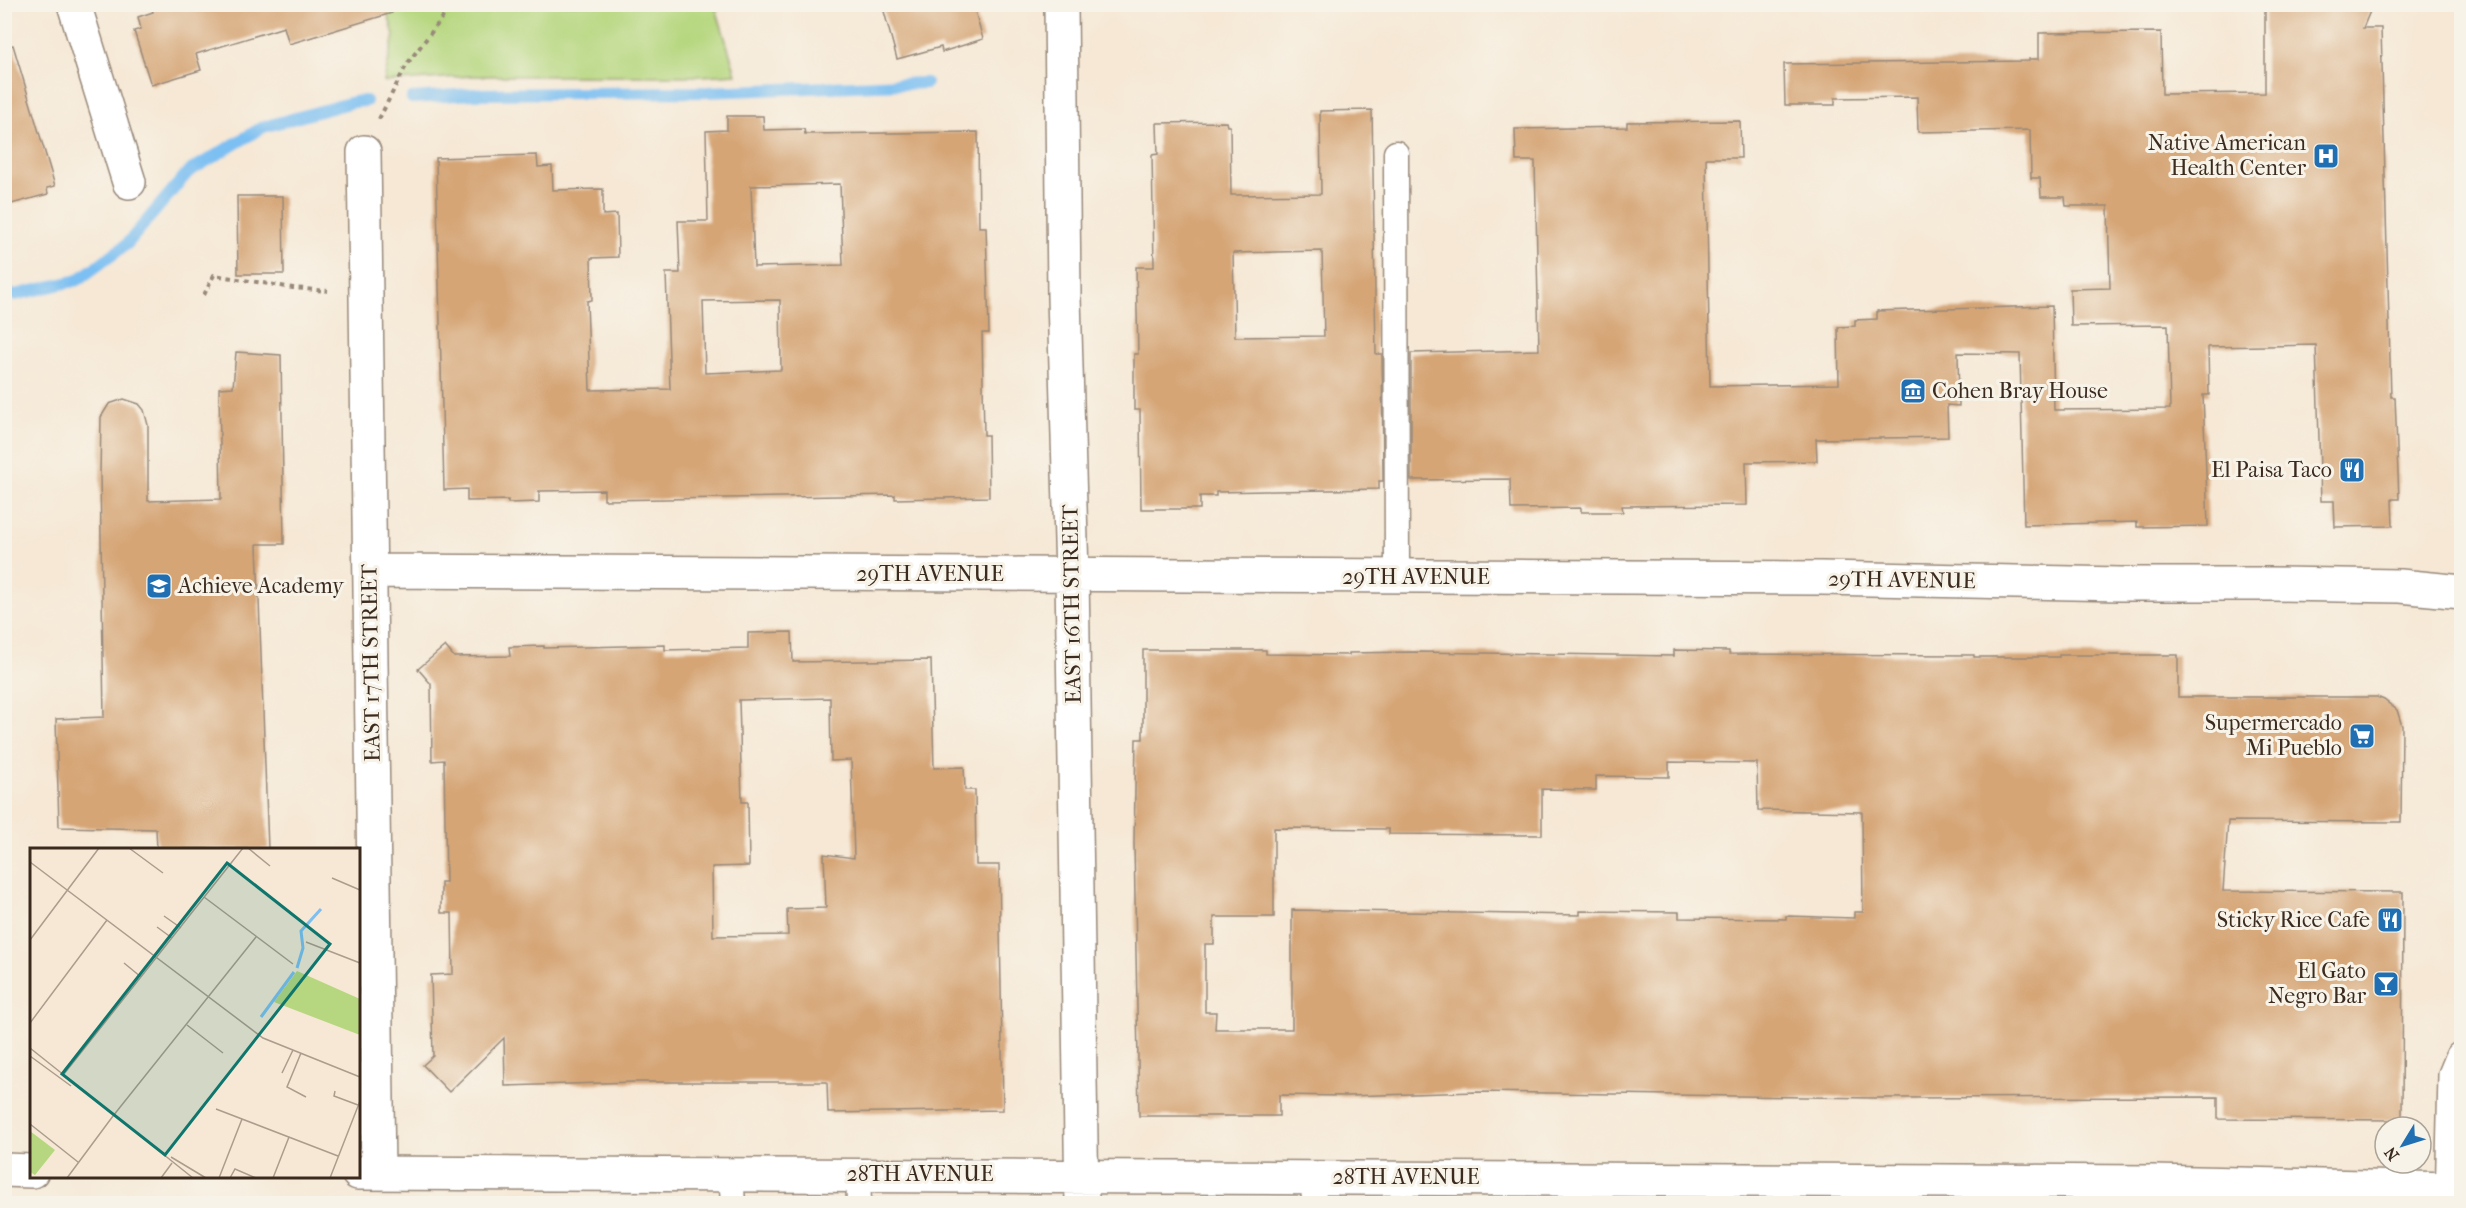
<svg xmlns="http://www.w3.org/2000/svg" width="2466" height="1208" font-family="'IM FELL French Canon',serif">
<style>
.green{fill:#b6d77f;stroke:#78804e;stroke-width:1.5}
.lines{fill:none;stroke-linecap:round;stroke-linejoin:round}
.stream{stroke:#7cbff2;stroke-width:12}
.building{fill:#d5a576;fill-rule:evenodd}
.service-casing{stroke:#98897a;stroke-width:27}
.minor-casing{stroke:#98897a;stroke-width:36}
.primary-casing{stroke:#98897a;stroke-width:36}
.path{stroke:#98897a;stroke-width:4;stroke-dasharray:4.5 4.5;stroke-linecap:butt}
.service{stroke:#fff;stroke-width:24}
.minor{stroke:#fff;stroke-width:33}
.primary{stroke:#fff;stroke-width:33}
.labels{text-anchor:middle;dominant-baseline:central;stroke-width:6;stroke-linejoin:round;paint-order:stroke}
.poi-label{font-size:22px;fill:#3b2a1e;stroke:#f7f3e8;text-anchor:end}
.street-label{font-size:22px;fill:#3b2a1e;stroke:#f7f3e8}
.inset-river{fill:none;stroke:#7cbff2;stroke-width:3}
.inset-road{fill:none;stroke:#ab9c8c;stroke-width:1.5}
.view{fill:#0f766e;fill-opacity:0.15;stroke:#0f766e;stroke-width:3}
.inset-edge{fill:none;stroke:#3b2a1e;stroke-width:3}
</style>
<rect width="100%" height="100%" fill="#f7f3e8"/>
<filter id="ink" filterUnits="userSpaceOnUse"><feTurbulence type="fractalNoise" baseFrequency=".0167" numOctaves="2"/><feDisplacementMap in="SourceGraphic" scale="12" xChannelSelector="R" yChannelSelector="G"/><feConvolveMatrix kernelMatrix="1 2 1 2 8 2 1 2 1" color-interpolation-filters="sRGB"/></filter>
<filter id="wash" filterUnits="userSpaceOnUse"><feTurbulence type="fractalNoise" baseFrequency=".008" numOctaves="4" result="noise"/><feDisplacementMap in="SourceGraphic" scale="24" xChannelSelector="R" yChannelSelector="G"/><feGaussianBlur stdDeviation="1.35" result="paint"/><feColorMatrix in="noise" values="0 0 0 0 0 0 0 0 0 0 0 0 0 0 0 0 0 1.4 0 .05"/><feComposite in="paint" operator="in"/></filter>
<g filter="url(#wash)">
<rect width="100%" height="100%" fill="#f6e8d5"/>
<path class="green" d="M385 4 715 5 736 74 701 76H473L384 82 394 35Z"/>
<g class="lines">
<path class="stream" d="M412 98 472 94 707 92 926 83
M4 294 15 295 78 280 127 244 188 172 263 127 353 102 366 101"/>
</g>
<g id="blocks">
<path class="building" d="M151 4H391L392 13 289 44 284 27 196 54 201 70 151 85 134 31 141 29 138 17 153 12Z
M882 4H973L983 39 942 52 941 47 897 59Z
M2265 4H2373L2363 28H2381L2391 397H2395L2399 499H2392L2393 526 2335 527 2334 501H2321L2316 345 2208 347 2209 395H2203L2208 526 2137 527V522L2024 525 2020 354 1958 353 1959 406 1947 405 1948 437 1816 439 1817 461 1746 462 1747 505 1622 506 1623 512H1581V508L1511 509 1510 479 1411 480V353L1539 350 1535 161H1516L1515 129 1627 127V122L1740 121 1741 158H1706L1710 386 1839 384 1838 327 1855 326V320L1877 319V311L2052 306 2054 410 2170 409 2168 325 2071 326 2070 289 2110 288 2108 206H2066L2065 197H2041L2040 178H2031L2030 130 1918 132 1917 97 1835 98V105H1785L1784 64 2029 61V59H2039V33L2161 32 2162 94 2265 93Z
M13 45 55 186 47 188 48 194 4 206V46Z
M1372 110 1376 354H1382L1383 481H1379V489L1216 492V496H1200V509H1141L1140 410H1134V354H1138L1136 267H1154L1152 155 1158 154 1157 123 1226 122 1227 126H1230L1231 195 1321 194 1320 111ZM1322 251 1324 336 1235 337 1233 253Z
M727 116H763L764 130 804 129 805 134 978 132 979 227H986L989 333H982L984 435H988L989 497 895 499V495L604 500V490L539 491V502L508 503V500L467 501V489L444 490 436 158 537 155 538 167 552 166 553 190 603 189V215L617 214 618 257 591 258 592 300 587 301 590 390 670 389 666 273H680L678 221H708L706 131 727 130ZM840 184 843 265 754 267 751 186ZM780 300 781 370 705 373 703 301Z
M237 196H283L284 274H238Z
M236 352 281 355 284 544H257L268 849H157L156 829 59 827 56 719 104 717 100 475 101 417 109 404 124 399 139 404 144 410 148 425V501L221 499 219 388 233 387Z
M792 632 793 662 931 660 934 768 964 767 965 790H975L976 865H999L1003 1110 828 1113 827 1082H633L505 1086 504 1038 449 1092 423 1065 433 1056 431 975 453 974 452 913H441V882H446L444 760 432 761 431 684 418 669 445 646 454 657 510 656 509 647 544 646V648L665 645V650L748 648V633ZM830 698 831 761 851 760 854 858 824 854 826 908 787 909 788 935 713 936 712 867 749 866 748 802H742L739 700Z
M1143 650H1266V654L1349 655V653L1413 652 1674 656V650L1729 651V654L1974 655V657H2059V655H2178V697H2377L2384 700 2397 710 2402 726 2401 822 2228 821 2223 891 2403 892 2402 1120 2218 1119V1097L1875 1098 1476 1092 1347 1096 1279 1095V1116H1139L1134 843 1136 739H1143ZM1669 762 1757 763 1758 810 1862 812 1863 912H1854V918L1786 916V919L1679 918V912L1580 911V915L1292 910V1029H1215L1216 1012H1205V944H1214V917H1274V828L1389 829V834L1542 835V789L1596 790V776L1669 777Z"/>
</g>
</g>
<g filter="url(#ink)">
<use href="#blocks" fill-opacity="0" stroke="#98897a" stroke-width="1.5"/>
<g class="lines">
<g class="service-casing">
<path id="service" d="M1396 153 1397 577
M731 1173 733 1204
M858 1174 859 1204
M1313 1177 1314 1204"/>
</g>
<g class="minor-casing">
<path id="minor" d="M74 4 129 182
M1061 4 1064 297 1072 575 1082 1204
M364 152 378 1173
M370 571 1822 578 2120 584H2271L2400 586 2462 592
M4 1170 32 1171
M358 1173 2153 1182 2453 1189"/>
</g>
<g class="primary-casing">
<path id="primary" d="M2452 1204 2455 1075 2462 1058"/>
</g>
<path class="path" d="M379 119 407 64 453 4
M204 295 214 275 293 288 328 291"/>
<use href="#service" class="service"/>
<use href="#minor" class="minor"/>
<use href="#primary" class="primary"/>
</g>
</g>
<defs>
<g id="hospital-square" transform="scale(1.35)"><rect x="-9" y="-9" width="18" height="18" rx="4" fill="#1f6fb2" stroke="#f7f3e8"/><path d="M-5-5h3v3.5h4V-5h3V5h-3V1.5h-4V5h-3Z" fill="#fff"/></g>
<g id="museum-square" transform="scale(1.35)"><rect x="-9" y="-9" width="18" height="18" rx="4" fill="#1f6fb2" stroke="#f7f3e8"/><path d="M0-6L6-3V-2H-6V-3ZM-5-1h2V3h-2ZM-1-1h2V3h-2ZM3-1h2V3H3ZM-6 4H6V6H-6Z" fill="#fff"/></g>
<g id="restaurant-square" transform="scale(1.35)"><rect x="-9" y="-9" width="18" height="18" rx="4" fill="#1f6fb2" stroke="#f7f3e8"/><path d="M-5-6h1v4h1v-4h1v4h1v-4h1v5L-1.5 .5V6h-2V.5L-5-1ZM5-6V6H3V1.5H1.5Q1.5-4 5-6Z" fill="#fff"/></g>
<g id="school-square" transform="scale(1.35)"><rect x="-9" y="-9" width="18" height="18" rx="4" fill="#1f6fb2" stroke="#f7f3e8"/><path d="M0-5L7-2L0 1L-7-2ZM-4 1L0 2.5L4 1V4Q0 6-4 4Z" fill="#fff"/></g>
<g id="supermarket-square" transform="scale(1.35)"><rect x="-9" y="-9" width="18" height="18" rx="4" fill="#1f6fb2" stroke="#f7f3e8"/><path d="M-6-5.5h2.5l.6 2H6L4.5 2H-2.5L-4.4-4H-6ZM-1.5 3.2a1.3 1.3 0 1 0 .1 0ZM3 3.2a1.3 1.3 0 1 0 .1 0Z" fill="#fff"/></g>
<g id="bar-square" transform="scale(1.35)"><rect x="-9" y="-9" width="18" height="18" rx="4" fill="#1f6fb2" stroke="#f7f3e8"/><path d="M-6-5H6L.8 .8V4.5H3.5V6h-7V4.5H-.8V.8Z" fill="#fff"/></g>
</defs>
<g fill-rule="evenodd">
<use href="#hospital-square" x="2326" y="156"/>
<use href="#museum-square" x="1913" y="391"/>
<use href="#restaurant-square" x="2352" y="470"/>
<use href="#school-square" x="159" y="586"/>
<use href="#supermarket-square" x="2362" y="736"/>
<use href="#restaurant-square" x="2390" y="920"/>
<use href="#bar-square" x="2386" y="984"/>
</g>
<g class="labels">
<g class="poi-label">
<text x="2306" y="143">Native American<tspan x="2306" dy="25">Health Center</tspan></text>
<text x="1932" y="391" text-anchor="start">Cohen Bray House</text>
<text x="2332" y="470">El Paisa Taco</text>
<text x="178" y="586" text-anchor="start">Achieve Academy</text>
<text x="2342" y="723">Supermercado<tspan x="2342" dy="25">Mi Pueblo</tspan></text>
<text x="2370" y="920">Sticky Rice Cafe</text>
<text x="2366" y="971">El Gato<tspan x="2366" dy="25">Negro Bar</tspan></text>
</g>
<g class="street-label">
<text x="930" y="574">29TH AVENUE</text>
<text x="1416" y="577">29TH AVENUE</text>
<text transform="translate(1902 580) rotate(1)">29TH AVENUE</text>
<text transform="translate(1072 604) rotate(-91)">EAST 16TH STREET</text>
<text transform="translate(371 663) rotate(-91)">EAST 17TH STREET</text>
<text x="920" y="1174">28TH AVENUE</text>
<text x="1406" y="1177">28TH AVENUE</text>
</g>
</g>
<g transform="translate(30 848)">
<rect width="330" height="330" fill="#f6e8d5"/>
<path d="M267 123 330 151V187L244 154ZM0 283 25 302 5 327 0 324Z" fill="#b6d77f"/>
<path class="inset-river" d="M267 120 273 100 271 83 291 61M231 169 264 124"/>
<path class="inset-road" d="M99 0 133 25M218 0 240 18M0 14 233 190 330 229M302 30 330 42M174 49 263 116M134 68 151 80M127 79 142 90M0 92 69 0M276 94 330 115M94 115 111 129M0 175 77 72M157 177 193 205M0 200 163 330M271 205 257 239 276 249M0 208 41 238M252 225 263 202M34 226 213 0M305 243 304 248 328 257M186 261 308 308M83 268 226 89M0 276 48 314M141 309 176 330M37 330 83 268M131 330 142 315M189 330 212 271M200 330 205 321 226 330M243 330 259 289M300 330 330 253"/>
<path class="view" d="M197 15 300 96 135 307 32 226Z"/>
<rect width="330" height="330" class="inset-edge"/>
</g>
<rect width="2466" height="1208" fill="none" stroke="#f7f3e8" stroke-width="24"/>
<g transform="translate(2403 1145) rotate(232)"><circle r="28" fill="#f7f3e8" stroke="#aca397" stroke-width="1.5"/>
<path d="M0-4.5L10 22L0 15L-10 22Z" fill="#1f6fb2"/>
<text y="-9" font-size="16" font-weight="bold" text-anchor="middle" fill="#3b2a1e">N</text>
</g>
</svg>
